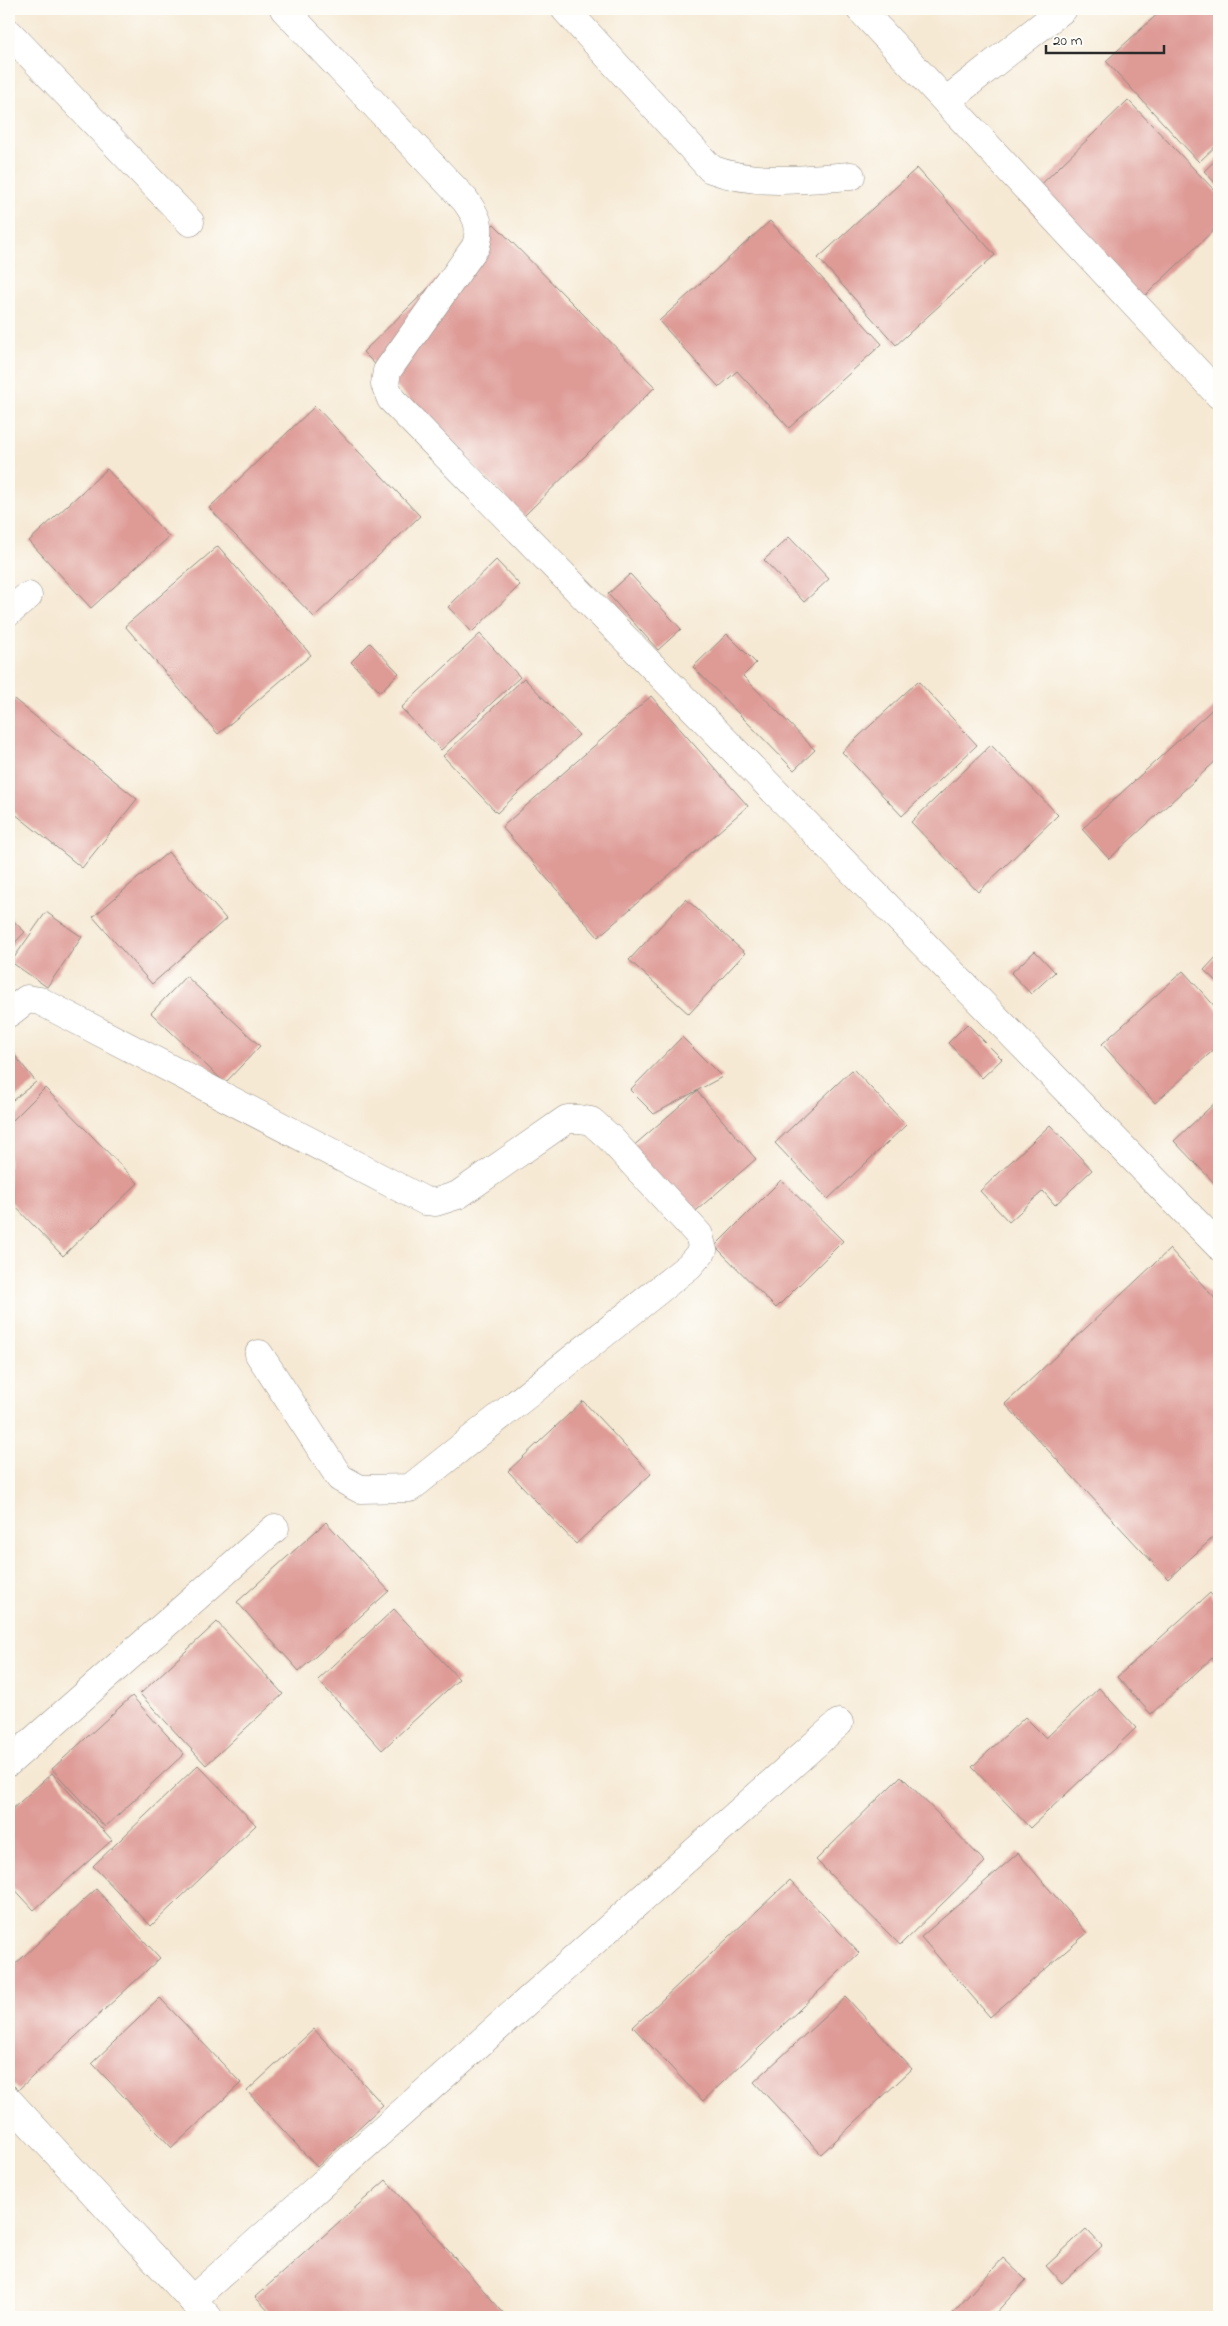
<svg xmlns="http://www.w3.org/2000/svg" width="1228" height="2326" font-family="'Indie Flower',sans-serif">
<style>
.building{fill:#de9a95}
.lines{fill:none;stroke-linecap:round;stroke-linejoin:round}
.minor-casing{stroke:#908a80;stroke-width:29}
.secondary-casing{stroke:#908a80;stroke-width:29}
.minor{stroke:#fff;stroke-width:28}
.secondary{stroke:#fff;stroke-width:28}
</style>
<rect width="100%" height="100%" fill="#fdfcf7"/>
<filter id="ink" filterUnits="userSpaceOnUse"><feTurbulence type="fractalNoise" baseFrequency=".02" numOctaves="2"/><feDisplacementMap in="SourceGraphic" scale="10" xChannelSelector="R" yChannelSelector="G"/><feConvolveMatrix kernelMatrix="1 2 1 2 8 2 1 2 1" color-interpolation-filters="sRGB"/></filter>
<filter id="wash" filterUnits="userSpaceOnUse"><feTurbulence type="fractalNoise" baseFrequency=".0096" numOctaves="4" result="noise"/><feDisplacementMap in="SourceGraphic" scale="20" xChannelSelector="R" yChannelSelector="G"/><feGaussianBlur stdDeviation="1.12" result="paint"/><feColorMatrix in="noise" values="0 0 0 0 0 0 0 0 0 0 0 0 0 0 0 0 0 1.4 0 .05"/><feComposite in="paint" operator="in"/></filter>
<g filter="url(#wash)">
<rect width="100%" height="100%" fill="#f6e9d4"/>
<g id="blocks">
<path class="building" d="M1163 9H1219V143L1199 162 1106 61Z
M1128 100 1219 195V225L1129 311 1023 202Z
M1219 157V187L1204 171Z
M917 168 995 255 896 345 818 258Z
M770 221 882 344 789 428 737 371 719 387 659 321Z
M494 224 655 387 524 516 363 352Z
M315 406 420 516 314 617 209 508Z
M107 469 169 537 91 608 29 541Z
M789 537 829 579 804 602 764 560Z
M218 546 311 655 218 734 125 626Z
M496 560 520 585 472 632 448 607Z
M630 574 681 629 658 650 608 594Z
M480 634 520 677 441 750 401 708Z
M727 634 756 663 743 676 815 750 794 770 693 667Z
M370 643 399 673 380 692 351 662Z
M524 678 579 735 497 813 443 756Z
M918 681 977 745 902 816 842 752Z
M9 695 137 799 82 868 9 809Z
M651 696 748 806 598 937 502 827Z
M1219 703V758L1109 859 1082 829Z
M991 745 1058 815 978 892 911 822Z
M168 852 226 919 152 984 93 917Z
M686 899 745 953 689 1014 629 960Z
M46 912 82 937 47 987 11 962Z
M9 917 25 932 9 949Z
M1035 951 1055 972 1031 994 1011 973Z
M1219 954V984L1204 970Z
M1183 971 1219 1011V1045L1155 1103 1102 1044Z
M186 976 260 1046 225 1083 151 1013Z
M967 1024 1002 1059 982 1078 948 1043Z
M682 1037 722 1077 654 1114 630 1090Z
M9 1048 36 1082 9 1103Z
M853 1069 906 1125 828 1199 775 1143Z
M45 1088 138 1183 63 1256 9 1200V1124Z
M697 1091 756 1159 690 1216 631 1148Z
M1219 1099V1188L1174 1141Z
M1050 1125 1092 1170 1055 1205 1043 1191 1009 1222 980 1191Z
M781 1180 843 1241 776 1308 715 1246Z
M1170 1249 1219 1303V1532L1168 1579 1005 1404Z
M583 1401 651 1474 576 1544 508 1471Z
M326 1522 389 1591 299 1671 237 1602Z
M1210 1593 1219 1604V1666L1212 1658 1151 1714 1117 1677Z
M394 1609 459 1679 382 1750 318 1680Z
M217 1622 283 1694 206 1765 140 1694Z
M1099 1688 1136 1728 1030 1828 972 1767 1025 1717 1046 1738Z
M132 1696 184 1754 105 1827 52 1769Z
M198 1765 256 1825 151 1926 93 1866Z
M52 1773 112 1840 34 1910 9 1883V1812Z
M901 1776 985 1862 900 1945 816 1860Z
M1018 1853 1087 1933 990 2017 921 1937Z
M790 1880 859 1953 703 2101 633 2027Z
M96 1889 160 1958 18 2090 9 2081V1970Z
M846 1997 912 2069 821 2154 754 2082Z
M160 1998 241 2083 172 2148 92 2063Z
M314 2029 383 2105 317 2167 247 2091Z
M386 2180 507 2317H274L255 2297Z
M1086 2229 1102 2246 1062 2283 1046 2266Z
M1003 2258 1026 2280 992 2317H949Z"/>
</g>
</g>
<g filter="url(#ink)">
<use href="#blocks" fill-opacity="0" stroke="#908a80" stroke-width="1"/>
<g class="lines">
<g class="minor-casing">
<path id="minor" d="M284 9 465 200C477 217 482 225 476 246L387 371 385 384 391 399 1219 1246
M565 9 711 169C755 186 805 179 851 176
M860 9 1219 395
M9 33 190 222
M946 101 1063 9
M9 612 28 596
M9 1013 27 999 40 1001 425 1201 436 1202 458 1195 567 1119H579L591 1121 610 1138 699 1235 703 1250 689 1266 410 1488 360 1489 340 1478 259 1354
M9 1762 275 1528
M192 2300 839 1723"/>
</g>
<g class="secondary-casing">
<path id="secondary" d="M9 2101 208 2317"/>
</g>
<use href="#minor" class="minor"/>
<use href="#secondary" class="secondary"/>
</g>
</g>
<rect width="1228" height="2326" fill="none" stroke="#fdfcf7" stroke-width="30"/>
<path d="M1046 45v8h118v-8" fill="none" stroke="#2b2b2b" stroke-width="2.5"/>
<text x="1053" y="45" font-size="15" fill="#2b2b2b" stroke="#fdfcf7" stroke-width="4" paint-order="stroke">20 m</text>
</svg>
